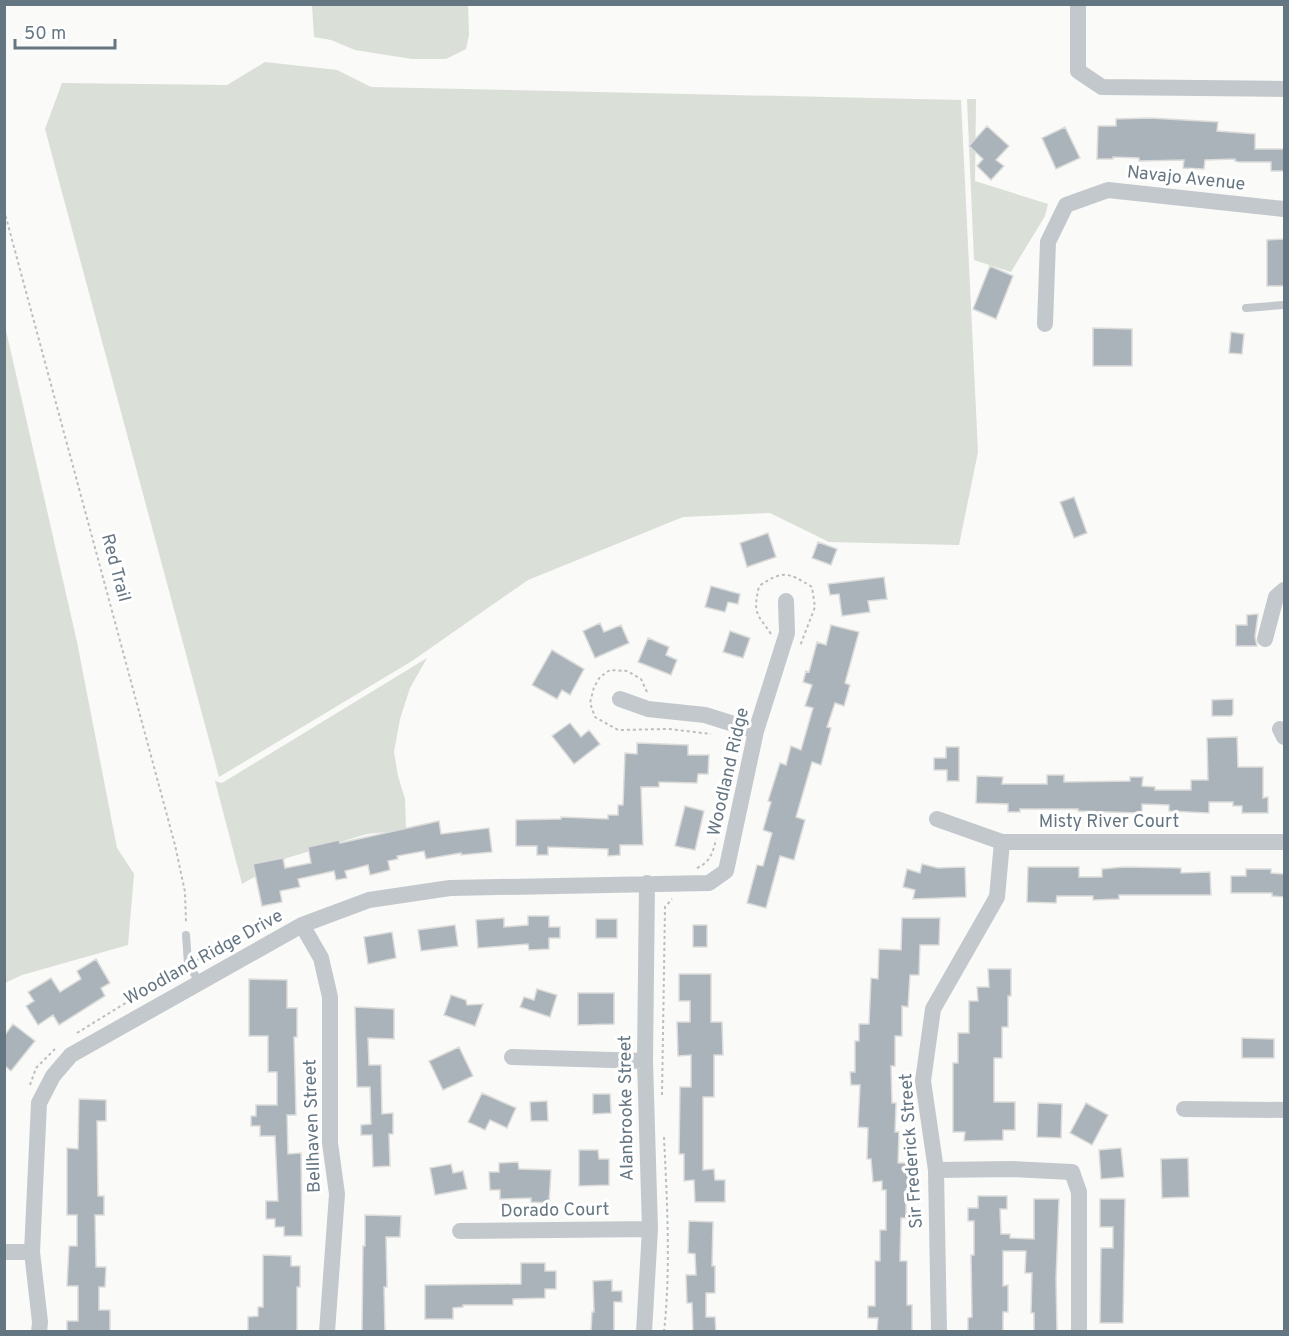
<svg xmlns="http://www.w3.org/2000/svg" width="1289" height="1336" font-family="Overpass,sans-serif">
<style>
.green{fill:#dadfd7}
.building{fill:#aab3b9;stroke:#dcdcda;stroke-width:1.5}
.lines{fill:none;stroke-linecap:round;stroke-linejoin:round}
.path{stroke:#bbbfc2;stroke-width:2;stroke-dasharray:3 3;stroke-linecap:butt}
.service{stroke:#c3c8cc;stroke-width:8}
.minor{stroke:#c3c8cc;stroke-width:16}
.labels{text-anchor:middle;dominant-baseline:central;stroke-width:6;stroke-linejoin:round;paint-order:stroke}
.street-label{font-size:18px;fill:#657683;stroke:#fff}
</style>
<rect width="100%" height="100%" fill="#fafaf8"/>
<path class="green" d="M312 5H468L469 35 466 49 446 59H412L355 50 331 40 314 37Z
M265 62 337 70 371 87 961 100 978 452 959 545 829 542 770 513 683 517 528 580 412 661 219 777 45 129 62 83 227 85Z
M967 99H976L975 181 1048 204 1045 216 1011 272 974 260Z
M5 326 77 642 117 848 134 874 128 945 22 975 5 983Z
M427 658 410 688 400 719 394 752 398 776 405 799 406 830 367 834 287 858 242 884 215 781 222 783Z"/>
<path class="building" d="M1150 118 1218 122 1217 131 1255 134V149H1284V171H1271V162H1239L1235 161V159L1205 160 1204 169 1183 168 1184 160 1139 161V158L1113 157V159H1097L1098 126H1116V119Z
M987 126 1009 146 996 160 1004 166 991 180 977 166 983 159 969 146Z
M1065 127 1080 158 1056 169 1042 138Z
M1284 239V286H1267V240Z
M990 266 1013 276 996 319 973 309Z
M1093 328 1132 329V366H1093Z
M1231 332 1244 334 1242 354 1229 353Z
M1074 497 1087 533 1074 538 1060 502Z
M768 533 776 557 747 567 740 543Z
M818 542 837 549 831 565 812 558Z
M884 577 887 599 868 601 870 612 842 616 839 594 830 595 828 584Z
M711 586 740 594 738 604 728 602 725 612 705 607Z
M1258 614 1255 637 1257 646H1236V625H1247V615Z
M600 623 604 632 621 625 629 643 595 658 583 631Z
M831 625 859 632 845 683 850 685 844 706 835 703 827 727 831 728 821 765 812 762 796 817 805 820 794 860 780 856 766 908 747 903 757 865 763 866 772 833 763 830 771 802 768 801 780 763 786 765 791 746 801 750 813 708 805 706 812 685 803 682 806 671 809 672 817 642 826 645Z
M730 631 750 638 743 658 723 652Z
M648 638 669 647 666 655 677 660 671 675 638 662Z
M552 650 584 669 570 695 562 690 557 699 532 685Z
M1233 699V714L1231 716H1212V700Z
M570 723 581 737 589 730 600 744 574 764 552 736Z
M1237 737 1238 767H1263V798L1268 797V813H1242V806H1233V802H1209V813L1169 811V805L1142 804V813L1078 811V809H1020V812H1008V804L976 803 977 776 1003 777 1002 784H1047V775H1064V782L1130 781V777H1143L1142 786 1155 787V790H1191V780H1208L1207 738Z
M637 743 688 745V755H709L708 774H698L697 783 659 782V787H641L643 845H620V855L608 856V849L548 847V855H537V846H516V820L561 819V817L608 819V815H618V805H623L625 753 637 754Z
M946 747H959V781H947V770H934V758H946Z
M685 806 704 811 695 850 675 846Z
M439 821 441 834 489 828 492 852 461 855V853L426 859 424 851 397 856 398 859 388 861 390 870 370 875 368 865 345 871 347 878 336 880 334 871 298 879 300 887 280 891 282 902 262 906 253 864 283 858 285 868 311 863 308 847 339 840 340 843Z
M922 864 938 868 965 867 966 897 913 899 915 890 903 887 907 869 920 873Z
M1028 867H1079V877H1102V869L1124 867 1181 868V873L1210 872 1211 895H1119V899L1093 900V896H1057L1056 903 1027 902Z
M1246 869H1271V873L1284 874V897L1272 896V893H1231V876H1246Z
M528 916H549V927H560V938H549V949L529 950 528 944 478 948 476 920 504 918V927L528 925Z
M902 918H940L939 945H920L919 975H910L908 1007 902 1006V1036H895V1066H891L892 1103H896L895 1132H899L898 1163H908L909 1188 906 1189V1218H901L900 1261H907V1305H912V1332H877L878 1318H868V1306H875V1261H880V1230H886V1190H882V1181L873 1182 871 1159H867L868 1128 858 1127 860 1085H851L850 1072H855V1041H859V1024H869L871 978 878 979 879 949 901 950Z
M596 919H617V938H596Z
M455 925 458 946 421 951 418 930Z
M693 925H707V947H693Z
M392 932 396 958 368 964 364 937Z
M96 959 110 983 101 988 105 996 59 1025 53 1015 38 1025 26 1006 34 1001 28 992 51 978 60 992 81 979 77 971Z
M988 969H1011V996H1008V1027H1002V1058H994V1102H1015V1130H1003V1140L964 1141 965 1132H953V1063H958V1033H969V1001H978L977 987H989Z
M679 974H711V1022H722L723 1055H714V1097H703V1170L714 1169 715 1180H725V1202H695L694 1180 684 1181V1154H679L680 1087H691V1055L678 1056 677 1022H690V1001H679Z
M249 979 287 980V1008H297V1037H294L296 1115H287L288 1154 301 1153 302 1236H284V1227H275V1219H266V1201H278L275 1136H260V1126H251V1116H256V1105H277V1072H268V1036H249Z
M537 989 557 995 550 1017 520 1007 524 997 534 1000Z
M578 993H614V1024L578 1025Z
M451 995 466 1000 467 1005 483 1004 475 1026 444 1015Z
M355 1007 394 1009V1039L368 1038 369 1065H381L382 1114 393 1113V1134H389L390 1166 373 1167 372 1135H361V1125L371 1124 370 1087H357Z
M13 1024 35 1041 11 1071 5 1066 4 1036Z
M1242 1038 1274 1039V1058H1242Z
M459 1047 473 1076 443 1090 429 1061Z
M482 1093 516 1108 507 1128 490 1120 485 1130 468 1122Z
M593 1094H610L611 1113 593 1114Z
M79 1099 106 1100V1121H97L98 1196H104V1215H95L96 1267H106L105 1287H99V1310H110V1332H67V1321H78V1286H67L69 1246H77V1215H67V1148L78 1149Z
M547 1101 548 1121H531L530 1102Z
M1038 1103 1062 1104 1061 1138 1037 1137Z
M1086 1103 1108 1115 1092 1145 1070 1133Z
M1121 1148 1124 1177 1101 1179 1099 1150Z
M579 1150H598L599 1159H609V1185L579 1186Z
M1188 1158 1189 1197 1162 1198 1161 1159Z
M518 1162 519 1169 551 1170 549 1203 531 1202V1198L500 1199V1190H490L489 1172H499V1163Z
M451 1164 453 1173 463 1171 467 1189 435 1195 430 1168Z
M978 1196H1007V1209H1000L1001 1234H1010V1238L1034 1239V1199H1059L1056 1279 1057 1332H1034V1313H1031L1032 1273H1025L1026 1251H1003V1286L1008 1285V1312H1003V1332H968V1318L972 1317 971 1255H974V1221H968V1208H978Z
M1100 1199H1125L1123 1323H1100L1101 1248H1113V1227H1100Z
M365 1215 401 1216 400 1237H386L387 1287H384L385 1332H362L363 1246H365Z
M689 1221 713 1222 712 1266H715V1293H706V1317H715L716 1332H693L692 1303H687L686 1275H696L695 1254 688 1253Z
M263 1255 291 1256V1266H300V1287H297V1332H248V1317L258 1316V1307H263Z
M521 1263H545V1271H556V1289H545V1298L513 1299V1305H463V1307L453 1308V1319H425V1285L521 1284Z
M612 1280V1291H622V1302H614V1332H591L592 1312H594L593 1281Z"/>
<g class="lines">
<path class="path" d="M4 210 175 845 185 892 186 923
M771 634C756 612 753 614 759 586 783 570 788 572 812 587L815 607 800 646
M647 692 641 679 627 671 610 670 600 677 594 687 590 703 595 717 618 730 669 729 711 734
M697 868C710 862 713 853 716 839
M197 960 278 920
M77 1033 179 970
M30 1085 36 1068 55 1049
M662 1095 665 907 672 899
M664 1137C667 1201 671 1267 664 1332"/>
<path class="service" d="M1246 308 1284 305
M186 935 188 964 200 983"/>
<path class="minor" d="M1078 4V71L1102 87 1284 89
M1045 324 1048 242 1066 205 1108 190 1284 209
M1265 639 1276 597 1284 590
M620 699 648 709 705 715 756 731
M1280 729 1284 737
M937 819 1002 842H1284
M302 925 321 958 330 997V1143L337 1194 327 1332
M512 1057 645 1061
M1184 1109 1284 1110
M936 1170 1012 1169 1072 1172 1079 1192V1332
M460 1231 650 1229
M4 1252H32
M39 1332 40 1322 32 1252 39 1103 53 1076 71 1055 302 925 369 900 450 888 709 883 726 871 756 731 787 633 786 601
M644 1332 650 1229 645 1061 647 883
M939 1332 936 1170 923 1081 933 1009 997 897 1002 842"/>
</g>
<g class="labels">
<g class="street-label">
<text transform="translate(1186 179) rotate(6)">Navajo Avenue</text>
<text transform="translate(115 568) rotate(75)">Red Trail</text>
<text transform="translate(729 772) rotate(-77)">Woodland Ridge</text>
<text x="1109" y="822">Misty River Court</text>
<text transform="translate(204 958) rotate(-29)">Woodland Ridge Drive</text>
<text transform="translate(627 1108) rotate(-91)">Alanbrooke Street</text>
<text transform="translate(313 1126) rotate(-92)">Bellhaven Street</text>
<text transform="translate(912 1151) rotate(-94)">Sir Frederick Street</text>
<text transform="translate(555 1211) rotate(-1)">Dorado Court</text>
</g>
</g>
<rect width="1289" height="1336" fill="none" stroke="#657683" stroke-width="12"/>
<path d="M15 39v9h100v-9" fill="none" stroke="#657683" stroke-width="3"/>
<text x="24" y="39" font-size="18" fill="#657683" stroke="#ffffff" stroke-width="4.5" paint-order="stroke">50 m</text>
</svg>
